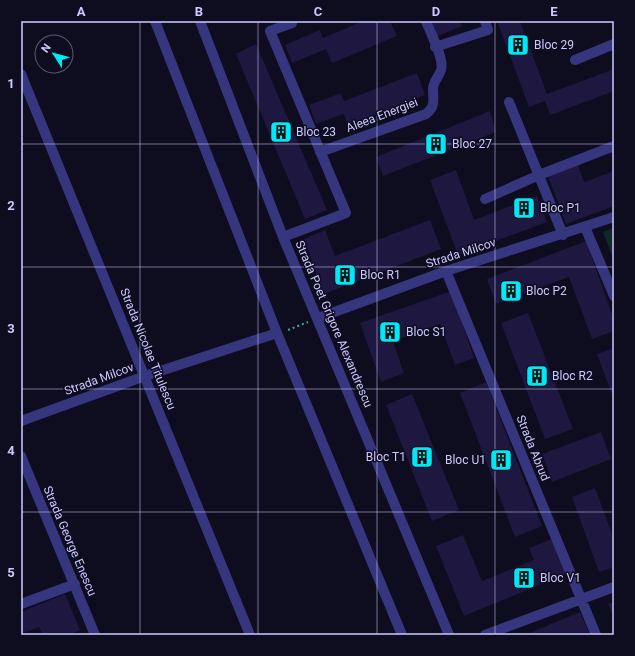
<svg xmlns="http://www.w3.org/2000/svg" width="635" height="656" font-family="Roboto,sans-serif">
<style>
.green{fill:#0f2927}
.building{fill:#1e1740}
.lines{fill:none;stroke-linecap:round;stroke-linejoin:round}
.path{stroke:#2bb2a4;stroke-width:2;stroke-dasharray:2 3;stroke-linecap:butt}
.minor{stroke:#36367f;stroke-width:10}
.grid{fill:none;stroke:#cdcaff;stroke-width:1;stroke-opacity:0.55}
.labels{text-anchor:middle;dominant-baseline:central;stroke-width:3;stroke-linejoin:round;paint-order:stroke}
.poi-label{font-size:12px;fill:#cdcaff;stroke:#0e0c1f;text-anchor:start}
.street-label{font-size:12px;fill:#cdcaff;stroke:#0e0c1f}
.neatline{fill:none;stroke:#cdcaff;stroke-width:1.5}
.grid-label{font-size:13px;text-anchor:middle;font-weight:bold;fill:#cdcaff}
</style>
<rect width="100%" height="100%" fill="#0e0c1f"/>
<path class="green" d="M614 228V260L603 232Z"/>
<path class="building" d="M363 21H390L397 36 332 63 326 49 292 63 285 45 320 30 323 38Z
M428 21H460L462 26 435 37Z
M497 21H520L547 94 614 69V91L550 115 545 101 529 107Z
M256 44 327 210 305 219 236 54Z
M417 73 425 95 348 125 344 114 316 124 309 105 341 93 344 101Z
M490 111 496 132 383 176 376 157Z
M578 165 584 182 614 171V206L566 224 548 176Z
M456 170 474 220 537 196 547 222 458 255 430 180Z
M430 220 441 249 324 294 304 239 325 230 335 256Z
M586 241 614 320V331L592 339 569 277 496 304 487 279Z
M451 291 474 358 455 365 440 324 393 341 404 373 381 382 360 323Z
M528 313 573 429 545 439 501 323Z
M614 348V400L597 354Z
M486 382 542 526 515 537 460 393Z
M412 394 459 510 432 521 386 405Z
M601 432 611 459 552 482 542 454Z
M595 488 614 539V567L599 572 572 497Z
M463 535 482 581 534 560 529 548 552 539 566 574 464 616 436 546Z
M65 594 80 630 69 635H43L39 627 21 634V612Z
M614 602V618L608 604Z
M580 612 590 635H525Z"/>
<g class="lines">
<path class="path" d="M288 330 308 322"/>
<path class="minor" d="M155 21 277 333 402 635
M200 21 283 237 449 635
M435 47 488 30 485 21
M575 60 614 44
M21 74 250 635
M509 102 563 235
M320 152 426 114C436 106 433 101 433 89 433 81 439 77 441 70 445 60 430 32 426 21
M485 199 539 175 614 146
M585 227 614 296
M283 237 346 213 270 31 292 23V21
M446 271 596 635
M318 318 446 271 614 217
M21 421 145 376 277 333
M21 456 95 635
M21 604 75 584
M485 635 614 587"/>
</g>
<path class="grid" d="M140 21V635M258 21V635M377 21V635M495 21V635M21 144H614M21 267H614M21 389H614M21 512H614"/>
<defs>
<g id="building-square" transform="scale(1.15)"><rect x="-9" y="-9" width="18" height="18" rx="4" fill="#00e7f5" stroke="#0e0c1f"/><path d="M-4-6H4V6H1V3H-1V6H-4ZM-2.5-4.3h1.7v1.8h-1.7ZM.8-4.3h1.7v1.8H.8ZM-2.5-1h1.7V.8h-1.7ZM.8-1h1.7V.8H.8Z" fill="#111"/></g>
</defs>
<g fill-rule="evenodd">
<use href="#building-square" x="518" y="45"/>
<use href="#building-square" x="281" y="132"/>
<use href="#building-square" x="436" y="144"/>
<use href="#building-square" x="524" y="208"/>
<use href="#building-square" x="345" y="275"/>
<use href="#building-square" x="511" y="291"/>
<use href="#building-square" x="390" y="332"/>
<use href="#building-square" x="537" y="376"/>
<use href="#building-square" x="422" y="457"/>
<use href="#building-square" x="501" y="460"/>
<use href="#building-square" x="524" y="578"/>
</g>
<g class="labels">
<g class="poi-label">
<text x="534" y="45">Bloc 29</text>
<text x="296" y="132">Bloc 23</text>
<text x="452" y="144">Bloc 27</text>
<text x="540" y="208">Bloc P1</text>
<text x="360" y="275">Bloc R1</text>
<text x="526" y="291">Bloc P2</text>
<text x="406" y="332">Bloc S1</text>
<text x="552" y="376">Bloc R2</text>
<text x="406" y="457" text-anchor="end">Bloc T1</text>
<text x="486" y="460" text-anchor="end">Bloc U1</text>
<text x="540" y="578">Bloc V1</text>
</g>
<g class="street-label">
<text transform="translate(382 115) rotate(-21)">Aleea Energiei</text>
<text transform="translate(461 253) rotate(-18)">Strada Milcov</text>
<text transform="translate(334 324) rotate(67)">Strada Poet Grigore Alexandrescu</text>
<text transform="translate(148 349) rotate(68)">Strada Nicolae Titulescu</text>
<text transform="translate(99 379) rotate(-20)">Strada Milcov</text>
<text transform="translate(533 448) rotate(68)">Strada Abrud</text>
<text transform="translate(70 541) rotate(67)">Strada George Enescu</text>
</g>
</g>
<rect width="635" height="656" fill="none" stroke="#0e0c1f" stroke-width="44"/>
<g transform="translate(54 54) rotate(306)"><circle r="19" fill="#0e0c1f" stroke="#5a5879"/>
<path d="M0-3L7 15L0 10L-7 15Z" fill="#00e7f5"/>
<text y="-6" font-size="11" font-weight="bold" text-anchor="middle" fill="#cdcaff">N</text>
</g>
<rect x="22" y="22" width="591" height="612" class="neatline"/>
<g class="grid-label">
<text x="81" y="16">A</text>
<text x="199" y="16">B</text>
<text x="318" y="16">C</text>
<text x="436" y="16">D</text>
<text x="554" y="16">E</text>
<text x="11" y="88">1</text>
<text x="11" y="210">2</text>
<text x="11" y="333">3</text>
<text x="11" y="455">4</text>
<text x="11" y="577">5</text>
</g>
</svg>
